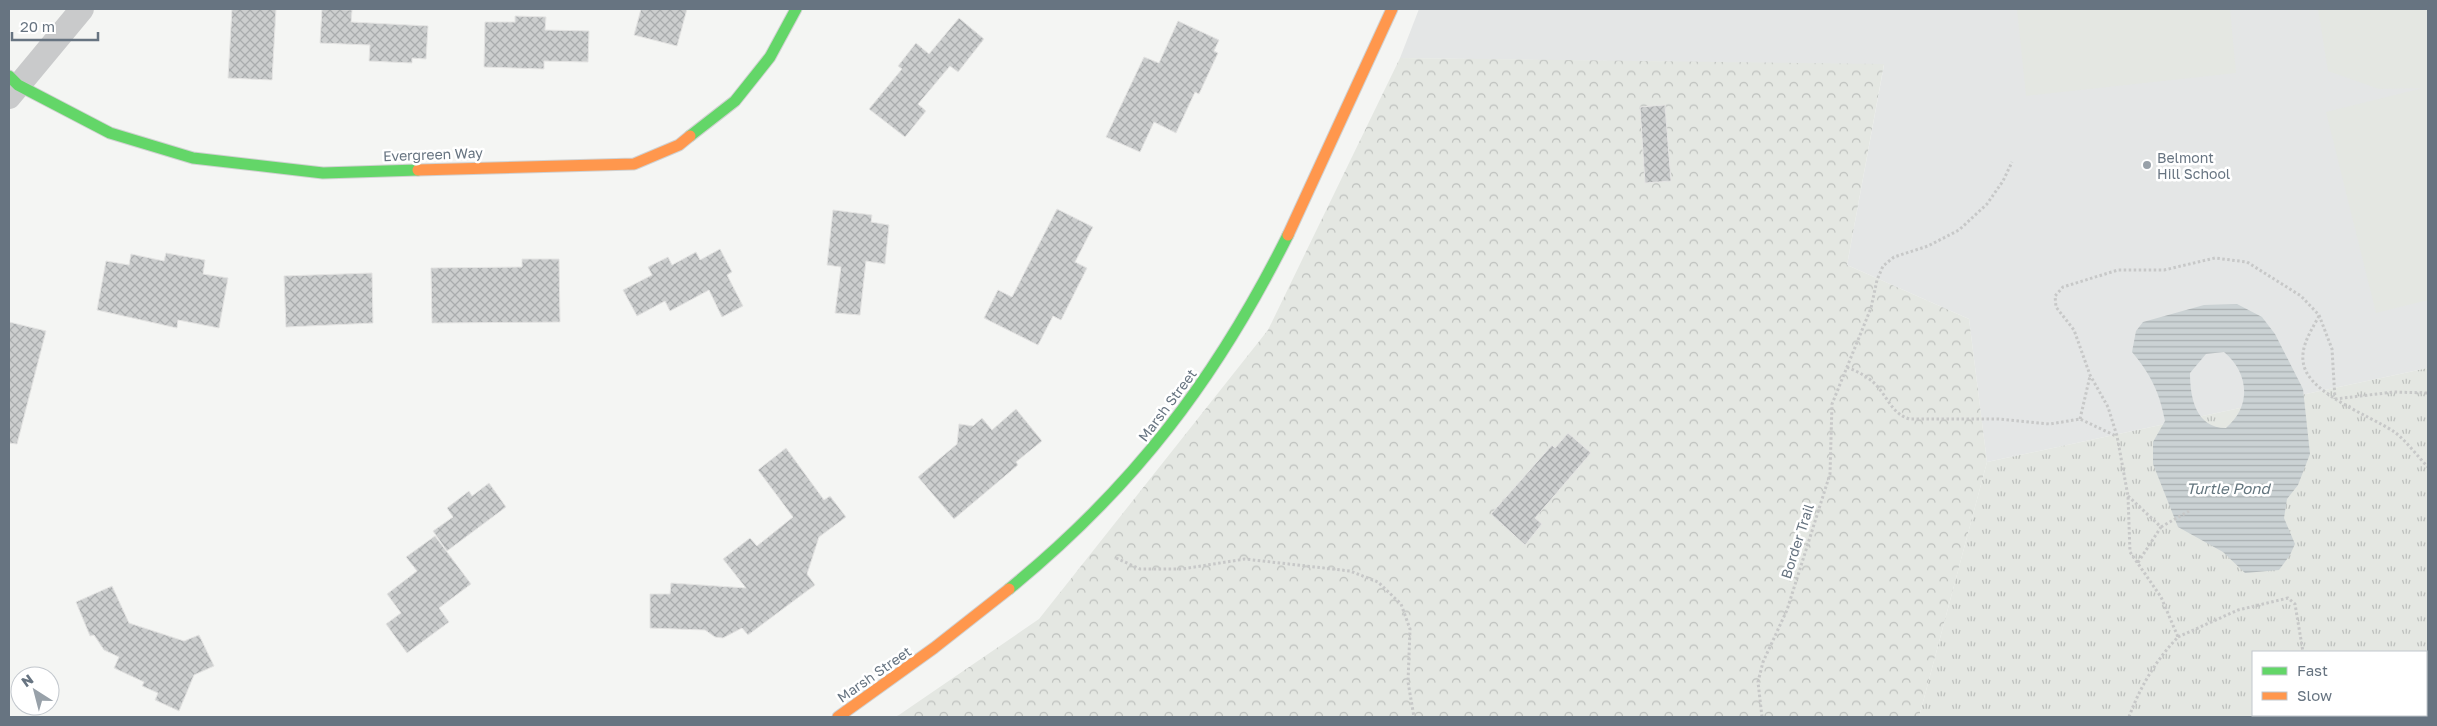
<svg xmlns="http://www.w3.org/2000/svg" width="2437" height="726" font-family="'Golos Text',sans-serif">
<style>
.built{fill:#e4e6e6}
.grass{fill:#e4e7e2}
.forest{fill:url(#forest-crowns)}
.park{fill:url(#park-tufts);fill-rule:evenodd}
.water{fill:url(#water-rules);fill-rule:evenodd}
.building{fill:url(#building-cross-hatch);stroke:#e4e4e3}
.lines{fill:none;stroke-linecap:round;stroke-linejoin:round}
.fast-casing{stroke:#d0d1d1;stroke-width:13}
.slow-casing{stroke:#d0d1d1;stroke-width:13}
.path{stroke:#c7c8c8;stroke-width:3;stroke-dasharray:2.5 2.5;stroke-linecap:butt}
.street{stroke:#c9cacb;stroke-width:24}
.fast{stroke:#63d668;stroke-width:11}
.slow{stroke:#ff974d;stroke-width:11}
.poi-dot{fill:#98a1a9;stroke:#fff;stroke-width:2}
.labels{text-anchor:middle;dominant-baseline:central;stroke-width:5;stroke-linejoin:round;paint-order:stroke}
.street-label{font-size:14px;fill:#677481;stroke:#fff}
.poi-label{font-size:14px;fill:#677481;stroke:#fff;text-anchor:start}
.water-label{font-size:15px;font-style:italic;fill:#63757e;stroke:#fff}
</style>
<defs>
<pattern id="forest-crowns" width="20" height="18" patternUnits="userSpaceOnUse" patternTransform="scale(1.25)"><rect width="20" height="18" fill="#e4e7e2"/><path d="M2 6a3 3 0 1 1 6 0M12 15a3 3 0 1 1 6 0" fill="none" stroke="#bdc0bd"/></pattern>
<pattern id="park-tufts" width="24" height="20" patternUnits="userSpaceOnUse" patternTransform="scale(1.25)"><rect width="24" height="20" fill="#e4e7e2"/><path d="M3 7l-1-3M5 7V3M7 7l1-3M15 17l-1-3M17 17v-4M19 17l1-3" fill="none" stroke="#bdc0bd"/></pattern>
<pattern id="water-rules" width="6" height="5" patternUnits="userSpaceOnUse" patternTransform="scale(1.25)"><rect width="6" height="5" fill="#cbd2d4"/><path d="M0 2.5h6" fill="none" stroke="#a9afb1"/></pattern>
<pattern id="building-cross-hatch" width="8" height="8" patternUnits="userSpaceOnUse" patternTransform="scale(1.25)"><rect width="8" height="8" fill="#cccece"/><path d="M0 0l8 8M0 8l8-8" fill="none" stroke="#a9acad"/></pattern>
</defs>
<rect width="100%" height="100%" fill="#f4f5f3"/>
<path class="built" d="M1419 9H2428V368L1987 462 1969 319 1847 265 1884 65 1400 58Z"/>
<path class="grass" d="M2017 9H2230L2236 73 2026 96Z
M2318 9H2428V300L2376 313 2326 112 2423 88 2379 89 2328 71Z"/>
<path class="forest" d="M1400 58 1884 64 1847 265 1969 319 1987 462 1919 717H896L1039 619 1268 330Z"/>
<path class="park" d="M2428 368V717H1919L1987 462ZM2253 652H2426V715H2253Z"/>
<path class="water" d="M2237 304 2262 317 2275 334 2303 389 2310 454 2298 485 2287 499 2284 518 2295 544 2290 555 2279 570 2245 573 2223 552 2178 527 2153 464V442L2165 421C2159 391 2151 375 2132 352L2136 331 2143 322 2204 305ZM2224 352C2249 373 2252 406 2226 428 2196 428 2190 398 2190 373L2206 354Z"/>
<path class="building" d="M232 9H276L272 80 228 78Z
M322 9 352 10 351 22 428 26 426 59 412 58V63L369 61 370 45 320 43Z
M641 9H687L677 46 634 35Z
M515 16 546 17 545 30 589 31 588 62 544 61V69L484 67 485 22H515Z
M959 18 984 39 958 72 950 66 918 104 926 111 905 137 869 109 902 69 898 66 916 43 929 54Z
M1178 21 1219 40 1214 51 1218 53 1199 94 1195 92 1176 133 1154 122 1140 152 1106 137 1144 57 1159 63Z
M1665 105 1671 181 1645 183 1640 107Z
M1057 209 1093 227 1075 262 1087 268 1061 320 1053 316 1038 345 984 318 998 290 1012 297Z
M833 210 872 215 871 222 889 225 885 264 866 261 860 315 835 313 841 267 827 265Z
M720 249 732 272 727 275 743 306 722 317 709 290 670 311 665 301 637 316 623 290 652 275 648 267 668 257 672 265 696 252 700 260Z
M166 253 205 260 203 274 228 278 219 328 178 320 177 328 97 310 106 261 129 265 131 254 164 261Z
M522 259H559L560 322 432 323 431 268 522 267Z
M372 273 373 323 286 327 284 276Z
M9 322 46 331 17 444 9 443Z
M1016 409 1042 441 1016 462 1018 465 954 519 918 477 957 444 959 424 973 426 982 418 992 430Z
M1568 433 1591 453 1535 518 1542 524 1525 545 1491 514 1552 445 1555 448Z
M786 448 824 500 830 496 846 517 819 537 807 574 815 585 748 635 742 628 723 638 715 637 705 630 650 628V594H670L671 583 746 588 723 559 750 538 757 546 793 517 758 470Z
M489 483 506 507 447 551 433 531 453 517 447 508 469 491 472 496Z
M435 536 471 584 439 608 449 622 407 653 386 624 401 613 387 594 417 571 406 557Z
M112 586 129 623 184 641 199 635 214 666 194 675 179 711 155 700 158 693 142 686 144 682 114 668 119 657 104 650 94 635 90 636 76 602Z"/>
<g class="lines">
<g class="fast-casing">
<path id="fast" d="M9 76 18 85 110 133 193 158 323 173 418 170
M690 136 735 101 770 57 796 9
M1009 589C1134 487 1216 379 1288 235"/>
</g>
<g class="slow-casing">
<path id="slow" d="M418 170 634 164 679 145 690 136
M1288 235 1392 9
M838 717 934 648 1009 589"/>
</g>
<path class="path" d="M2319 316C2311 331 2299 348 2304 366 2311 394 2370 416 2393 431 2406 440 2417 456 2428 467
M1847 367C1858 372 1869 377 1877 386 1888 398 1893 415 1910 419H1999L2050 424 2080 419 2116 436
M2335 399 2394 392 2428 393
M2080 419 2090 376
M2128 496 2161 527 2137 564
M2161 527 2189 511
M1116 558 1140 569H1182L1245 559 1350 571 1378 582 1401 604 1410 629 1408 682 1414 717
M2178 637 2238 610 2288 598 2295 604 2303 652
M2324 715 2326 717
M1762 717 1758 682 1763 662 1787 610 1830 474 1832 404 1871 308 1877 280 1883 266 1894 257 1928 246 1959 230 1987 204 2003 181 2012 162
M2129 717C2140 687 2156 660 2178 637L2161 597 2130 552 2128 496 2117 436 2108 407 2090 375 2074 330 2056 307 2055 296 2063 287 2118 270H2164L2215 258 2247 262 2301 296 2319 315 2332 349 2335 399"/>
<path class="street" d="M9 97 82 9"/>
<use href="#fast" class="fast"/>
<use href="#slow" class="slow"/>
</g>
<circle class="poi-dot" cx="2147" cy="165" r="5"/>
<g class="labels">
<g class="street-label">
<text transform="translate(433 154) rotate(-2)">Evergreen Way</text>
<text transform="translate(1167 405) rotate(-53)">Marsh Street</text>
<text transform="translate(1797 541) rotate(-72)">Border Trail</text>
<text transform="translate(874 674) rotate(-35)">Marsh Street</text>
</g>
<g class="poi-label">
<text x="2157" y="157">Belmont<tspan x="2157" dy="16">Hill School</tspan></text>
</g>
<g class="water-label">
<text x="2228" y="488">Turtle Pond</text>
</g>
</g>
<rect width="2437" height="726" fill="none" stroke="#677481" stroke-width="20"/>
<rect x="2252" y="651" width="175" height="65" fill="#ffffff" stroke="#c2c7cd"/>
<rect x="2262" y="667" width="25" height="8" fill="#63d668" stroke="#c2c7cd"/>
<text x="2297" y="676" font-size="15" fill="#677481">Fast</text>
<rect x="2262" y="692" width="25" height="8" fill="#ff974d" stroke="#c2c7cd"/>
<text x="2297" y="701" font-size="15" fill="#677481">Slow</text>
<g transform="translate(35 691) rotate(324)"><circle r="24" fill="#ffffff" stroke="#c2c7cd"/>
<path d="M0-4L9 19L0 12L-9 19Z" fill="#98a1a9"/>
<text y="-8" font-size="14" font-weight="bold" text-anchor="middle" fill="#677481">N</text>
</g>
<path d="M12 32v8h86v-8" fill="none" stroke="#677481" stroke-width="2.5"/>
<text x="20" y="32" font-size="15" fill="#677481" stroke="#ffffff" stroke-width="4" paint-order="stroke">20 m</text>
</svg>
